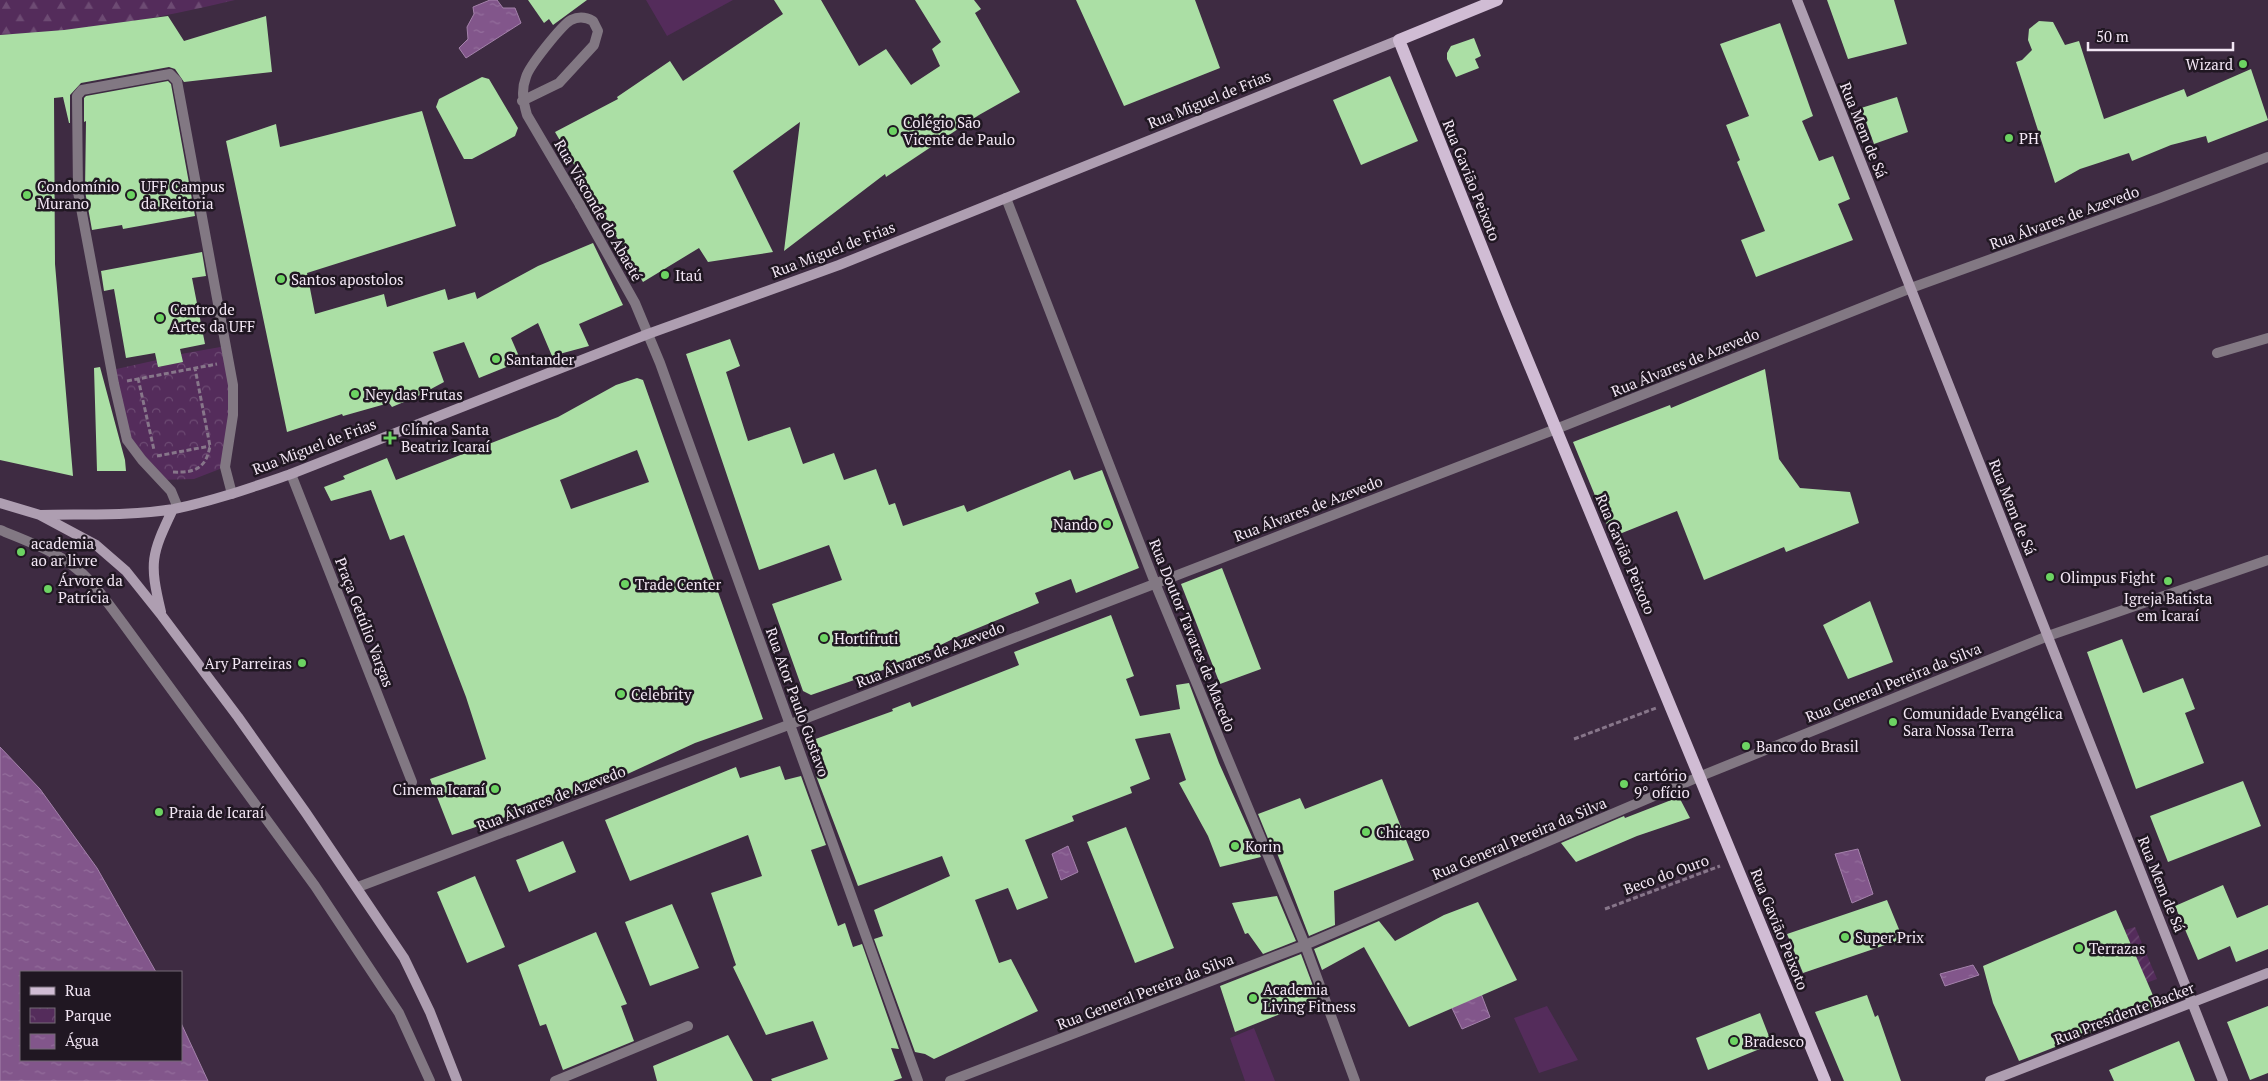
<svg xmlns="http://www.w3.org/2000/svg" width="2268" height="1081" font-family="'PT Serif',serif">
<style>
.forest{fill:url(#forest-firs)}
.park{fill:url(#park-crowns)}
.garden{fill:url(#garden-furrows)}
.pitch{fill:#542c5b}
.water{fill:url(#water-ripples);stroke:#a482ab}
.building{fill:#abdfa5;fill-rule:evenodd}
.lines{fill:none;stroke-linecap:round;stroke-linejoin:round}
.path{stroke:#87768a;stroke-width:3;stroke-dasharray:5 2.5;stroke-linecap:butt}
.lane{stroke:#827883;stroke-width:10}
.street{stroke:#827883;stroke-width:10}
.secondary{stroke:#ae9eb1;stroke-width:10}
.primary{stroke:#d0bcd4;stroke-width:12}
.poi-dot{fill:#6cd362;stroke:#201722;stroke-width:2}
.labels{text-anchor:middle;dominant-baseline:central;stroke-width:5;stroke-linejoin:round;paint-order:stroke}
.poi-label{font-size:15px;fill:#f3e7f5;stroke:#201722;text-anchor:start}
.street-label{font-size:15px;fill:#f3e7f5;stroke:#201722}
</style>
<defs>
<pattern id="forest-firs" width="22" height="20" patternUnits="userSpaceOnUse" patternTransform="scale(1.25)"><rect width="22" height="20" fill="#542c5b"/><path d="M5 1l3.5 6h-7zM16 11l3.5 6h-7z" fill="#6d4b73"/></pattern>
<pattern id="park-crowns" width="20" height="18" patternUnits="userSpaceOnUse" patternTransform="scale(1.25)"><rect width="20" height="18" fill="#542c5b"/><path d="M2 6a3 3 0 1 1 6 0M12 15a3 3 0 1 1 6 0" fill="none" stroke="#6d4b73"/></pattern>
<pattern id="garden-furrows" width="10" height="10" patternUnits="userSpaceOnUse" patternTransform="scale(1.25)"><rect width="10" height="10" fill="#542c5b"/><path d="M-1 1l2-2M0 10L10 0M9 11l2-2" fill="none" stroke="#6d4b73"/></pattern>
<pattern id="water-ripples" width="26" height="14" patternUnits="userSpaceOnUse" patternTransform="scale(1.25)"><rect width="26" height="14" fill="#82568b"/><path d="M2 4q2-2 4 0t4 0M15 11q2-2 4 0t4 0" fill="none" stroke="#946e9c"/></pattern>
</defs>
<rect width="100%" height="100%" fill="#3e2b42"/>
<path class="forest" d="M0 0H235C158 19 79 32 0 35Z"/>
<path class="park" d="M226 346 233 385 225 467 194 479 159 480 127 440 112 370 157 360 158 367 182 362 181 354Z"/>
<path class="garden" d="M2135 927 2157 979 2146 983 2125 930Z"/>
<path class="pitch" d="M646 0H733L667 36Z
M1547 1006 1578 1060 1539 1073 1514 1018Z
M1254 1028 1275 1081H1245L1230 1038Z"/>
<path class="water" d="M490 0H497L503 8H515L521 23 466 58 459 48 468 39 467 27 474 14 473 7Z
M0 747 40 789 97 868 156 972H21V1060H181V1023L208 1081H0Z
M1068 846 1078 872 1061 880 1052 854Z
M1858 849 1873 894 1852 903 1835 854Z
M1973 965 1979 975 1945 986 1940 974Z
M1480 991 1490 1017 1462 1029 1451 1006Z"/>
<path class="building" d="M528 0H587L553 25 549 19 544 23Z
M774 0H821L859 66 886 49 911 85 940 66 932 49 941 42 915 0H974L981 9 975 13 1020 92 979 115 886 177 885 174 784 251 800 122 733 171 773 252 708 262 699 248 643 282 555 132 618 99 617 97 670 61 683 81 783 14Z
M1076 0H1195L1220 68 1124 106Z
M1827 0H1894L1907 44 1848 59Z
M168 16 184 41 266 16 272 72 184 82 175 69 169 67 81 83 70 95V123H69L63 97 54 98 55 264 73 476 0 460V35L64 30Z
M2039 21 2053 22 2065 45 2079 41 2104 119 2184 89 2187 97 2251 69 2268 120 2208 143 2206 136 2171 145 2132 161 2129 153 2080 169 2055 183 2016 62 2022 60 2032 50 2028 40 2029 29Z
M1780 23 1813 116 1802 121 1819 161 1833 156 1850 199 1838 204 1853 240 1756 277 1741 240 1765 231 1737 162 1740 160 1726 125 1749 116 1720 44Z
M1474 38 1481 56 1475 59 1479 68 1456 77 1447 59V53L1451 46Z
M1390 76 1418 141 1361 165 1333 100Z
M482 77 489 79 518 128 515 136 472 159H464L436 107 439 99Z
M168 81 171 84 195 216 123 229 122 225 92 230 85 191 86 121 84 122V98L86 96Z
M1897 97 1908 132 1874 144 1861 108Z
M422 111 456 226 307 273 315 314 384 294 387 307 445 289 448 300 475 292 477 299 538 266 593 243 623 305 579 324 589 346 552 356 538 323 511 338 521 361 479 378 464 342 433 352 444 382 418 396 392 407 389 403 343 416 342 414 287 432 226 141 276 124 280 147Z
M202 252 206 276 192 278 205 344 180 349 183 362 158 367 155 353 126 358 114 289 104 291 101 271Z
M730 339 740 366 726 372 748 441 790 427 803 464 834 453 844 480 876 469 889 505 895 503 903 526 964 505 967 512 1070 470 1074 480 1102 470 1139 568 1076 593 1071 579 1035 593 1039 603 961 635 906 662 811 695 803 691 772 604 842 580 829 545 759 570 686 354Z
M100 367 125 460 126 471H97L94 368Z
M1765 369 1779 459 1800 488 1850 492 1859 523 1786 552 1784 547 1704 580 1677 511 1612 537 1573 442 1670 405 1671 408Z
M637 378 643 380 763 719 695 743 610 782 452 835 430 779 486 759 466 697 404 535 390 540 371 490 331 501 324 487 345 479 343 476 387 458 396 480 558 417 616 385ZM637 450 649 482 571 509 560 480Z
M1222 568 1261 669 1220 684 1181 584Z
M1870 601 1893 662 1848 679 1823 625Z
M1111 615 1134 676 1126 679 1140 716 1180 709 1176 685 1189 683 1219 763 1261 857 1220 867 1208 836 1179 783 1186 780 1170 733 1135 739 1150 779 1130 787 1132 793 1072 816 1074 821 1025 840 1048 898 1017 910 1008 888 975 900 999 963 1011 959 1038 1011 934 1059 925 1054 915 1052 874 939 883 936 874 910 950 876 942 856 858 886 815 773 821 772 810 741 893 711 892 709 910 702 912 707 1019 665 1014 652Z
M2122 639 2143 693 2183 678 2195 709 2185 713 2204 763 2136 789 2087 652Z
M780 766 785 780 801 776 826 845 811 850 838 926 845 923 853 947 862 944 899 1049 891 1048 902 1078 893 1081H772L771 1079 828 1059 813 1021 766 1035 733 967 736 965 711 893 762 876 748 835 630 881 605 820 736 767 740 778Z
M1382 779 1414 860 1334 891 1335 925 1309 936 1277 853H1274L1258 814 1300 798 1305 809Z
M2243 781 2261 826 2168 862 2150 816Z
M1679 797 1690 818 1637 836 1576 862 1561 843 1624 816 1625 818Z
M1126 827 1174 948 1135 963 1087 842Z
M563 841 576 872 529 892 516 860Z
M475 876 505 947 467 963 437 892Z
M2223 885 2237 918 2268 905V949L2236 962 2230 946 2198 960 2175 906Z
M1277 896 1296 941 1263 954 1248 933 1245 934 1232 903Z
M1887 900 1903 939 1803 973 1787 934Z
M1478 902 1517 980 1409 1027 1364 947 1322 970 1314 949 1379 921 1395 941 1444 915Z
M672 904 699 968 650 986 625 922Z
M2116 910 2158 1007 2019 1061 1993 1003 1983 966Z
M596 932 627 1004 621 1006 634 1041 563 1070 546 1024 540 1026 518 965Z
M1301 954 1318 999 1235 1032 1220 986Z
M1867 995 1875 1017 1878 1015 1901 1081H1844L1815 1012Z
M2268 1006V1073L2250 1080 2227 1022Z
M1760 1013 1772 1044 1708 1070 1696 1038Z
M728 1035 753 1081H657L653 1066Z
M2179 1041 2195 1081H2114L2109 1070Z"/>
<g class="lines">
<path class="path" d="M138 378 154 450
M127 381 217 364
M157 456 210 446
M173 472C194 473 206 469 210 446L195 368
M1574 739 1656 708
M1605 909 1720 866"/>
<path class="lane" d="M522 101 559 83 594 45 598 31 593 21C586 17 579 16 571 20 562 25 529 66 526 77 521 90 523 101 527 115L580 205
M178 508 171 491 142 460 127 440 114 384 78 192 77 96 82 90 170 74 177 81 233 385V415L225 467 232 494
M555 1081 688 1026"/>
<path class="street" d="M1006 198 1155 583 1305 945 1355 1081
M580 205 635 303 660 363 918 1081
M2217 353 2268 338
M291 474 412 782
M0 530C33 543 66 555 91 582 102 594 112 609 122 622L315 886 399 1013 430 1081
M358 887 791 724 1556 429 1911 288 2160 198 2268 157
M950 1081 1305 945 1701 776 2048 636 2268 560"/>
<path class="secondary" d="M1797 0 2223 1081
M0 503 40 515 96 545 126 571 162 616 238 717 306 813 404 958 430 1012 457 1081
M40 515C84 514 130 516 174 509 214 501 253 487 291 474L648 334 839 265 1399 40
M161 612C149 562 151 555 173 509
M1990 1081 2268 973"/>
<path class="primary" d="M1497 0 1399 40 1506 308 1825 1081"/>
</g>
<g class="poi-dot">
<circle cx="2243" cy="64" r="5"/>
<circle cx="893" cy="131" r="5"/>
<circle cx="2009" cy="138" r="5"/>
<circle cx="27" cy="195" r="5"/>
<circle cx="131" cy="195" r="5"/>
<circle cx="665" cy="275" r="5"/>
<circle cx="281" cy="279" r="5"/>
<circle cx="160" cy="318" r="5"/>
<circle cx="496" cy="359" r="5"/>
<circle cx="355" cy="394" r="5"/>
<path d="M387.5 430.5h5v5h5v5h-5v5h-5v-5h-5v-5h5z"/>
<circle cx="1107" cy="524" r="5"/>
<circle cx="21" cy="552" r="5"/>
<circle cx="2050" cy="577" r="5"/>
<circle cx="2168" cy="581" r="5"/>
<circle cx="625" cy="584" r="5"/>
<circle cx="48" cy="589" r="5"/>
<circle cx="824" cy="638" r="5"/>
<circle cx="302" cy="663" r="5"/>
<circle cx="621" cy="694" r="5"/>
<circle cx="1893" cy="722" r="5"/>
<circle cx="1746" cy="746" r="5"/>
<circle cx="1624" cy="784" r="5"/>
<circle cx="495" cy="789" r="5"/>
<circle cx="159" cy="812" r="5"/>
<circle cx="1366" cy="832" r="5"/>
<circle cx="1235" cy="846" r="5"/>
<circle cx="1845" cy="937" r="5"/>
<circle cx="2079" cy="948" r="5"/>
<circle cx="1253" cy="998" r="5"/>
<circle cx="1734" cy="1041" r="5"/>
</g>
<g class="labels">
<g class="poi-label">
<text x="2233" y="64" text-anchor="end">Wizard</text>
<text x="903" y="122">Colégio São<tspan x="903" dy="17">Vicente de Paulo</tspan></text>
<text x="2019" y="138">PH</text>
<text x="37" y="186">Condomínio<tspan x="37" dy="17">Murano</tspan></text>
<text x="141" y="186">UFF Campus<tspan x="141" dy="17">da Reitoria</tspan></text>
<text x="675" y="275">Itaú</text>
<text x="291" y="279">Santos apostolos</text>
<text x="170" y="309">Centro de<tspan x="170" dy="17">Artes da UFF</tspan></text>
<text x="506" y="359">Santander</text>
<text x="365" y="394">Ney das Frutas</text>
<text x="401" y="429">Clínica Santa<tspan x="401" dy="17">Beatriz Icaraí</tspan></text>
<text x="1097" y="524" text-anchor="end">Nando</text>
<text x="31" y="543">academia<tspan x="31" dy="17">ao ar livre</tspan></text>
<text x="2060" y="577">Olimpus Fight</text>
<text x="58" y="580">Árvore da<tspan x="58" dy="17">Patrícia</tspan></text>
<text x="635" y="584">Trade Center</text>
<text x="2168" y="598" text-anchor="middle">Igreja Batista<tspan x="2168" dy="17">em Icaraí</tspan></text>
<text x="834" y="638">Hortifruti</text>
<text x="292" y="663" text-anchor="end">Ary Parreiras</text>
<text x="631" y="694">Celebrity</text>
<text x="1903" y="713">Comunidade Evangélica<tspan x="1903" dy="17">Sara Nossa Terra</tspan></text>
<text x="1756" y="746">Banco do Brasil</text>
<text x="1634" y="775">cartório<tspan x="1634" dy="17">9° ofício</tspan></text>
<text x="485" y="789" text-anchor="end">Cinema Icaraí</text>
<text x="169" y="812">Praia de Icaraí</text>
<text x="1376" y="832">Chicago</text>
<text x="1245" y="846">Korin</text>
<text x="1855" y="937">Super Prix</text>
<text x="2089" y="948">Terrazas</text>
<text x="1263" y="989">Academia<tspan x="1263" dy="17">Living Fitness</tspan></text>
<text x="1744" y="1041">Bradesco</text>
</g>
<g class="street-label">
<text transform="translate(1209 99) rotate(-22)">Rua Miguel de Frias</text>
<text transform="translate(1864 130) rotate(68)">Rua Mem de Sá</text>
<text transform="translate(1472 180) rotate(68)">Rua Gavião Peixoto</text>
<text transform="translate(599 210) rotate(60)">Rua Visconde do Abaeté</text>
<text transform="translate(2064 217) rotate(-20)">Rua Álvares de Azevedo</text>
<text transform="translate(833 249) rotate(-21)">Rua Miguel de Frias</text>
<text transform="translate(1685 362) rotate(-22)">Rua Álvares de Azevedo</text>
<text transform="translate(314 446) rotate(-21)">Rua Miguel de Frias</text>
<text transform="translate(2013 507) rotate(68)">Rua Mem de Sá</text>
<text transform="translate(1308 508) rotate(-21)">Rua Álvares de Azevedo</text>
<text transform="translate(1626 554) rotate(67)">Rua Gavião Peixoto</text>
<text transform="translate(365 622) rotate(69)">Praça Getúlio Vargas</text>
<text transform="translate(1193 635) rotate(68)">Rua Doutor Tavares de Macedo</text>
<text transform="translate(930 654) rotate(-21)">Rua Álvares de Azevedo</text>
<text transform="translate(1893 682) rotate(-22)">Rua General Pereira da Silva</text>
<text transform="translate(798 702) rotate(70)">Rua Ator Paulo Gustavo</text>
<text transform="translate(551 798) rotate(-21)">Rua Álvares de Azevedo</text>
<text transform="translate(1519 838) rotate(-23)">Rua General Pereira da Silva</text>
<text transform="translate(1666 874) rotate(-20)">Beco do Ouro</text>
<text transform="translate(2162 884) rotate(68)">Rua Mem de Sá</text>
<text transform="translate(1780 929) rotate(68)">Rua Gavião Peixoto</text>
<text transform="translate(1145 991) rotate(-21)">Rua General Pereira da Silva</text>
<text transform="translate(2124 1013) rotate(-21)">Rua Presidente Backer</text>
</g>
</g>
<rect x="20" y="971" width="162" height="90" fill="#201722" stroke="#746a76"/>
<rect x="30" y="987" width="25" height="8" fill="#d0bcd4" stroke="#746a76"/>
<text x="65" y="996" font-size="15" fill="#f3e7f5">Rua</text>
<rect x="30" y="1008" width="25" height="15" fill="url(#park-crowns)" stroke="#746a76"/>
<text x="65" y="1021" font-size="15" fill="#f3e7f5">Parque</text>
<rect x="30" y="1034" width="25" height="15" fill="url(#water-ripples)" stroke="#746a76"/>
<text x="65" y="1046" font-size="15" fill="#f3e7f5">Água</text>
<path d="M2088 42v8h145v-8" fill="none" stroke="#f3e7f5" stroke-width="2.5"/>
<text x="2096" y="42" font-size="15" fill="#f3e7f5" stroke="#201722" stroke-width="4" paint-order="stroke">50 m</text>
</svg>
